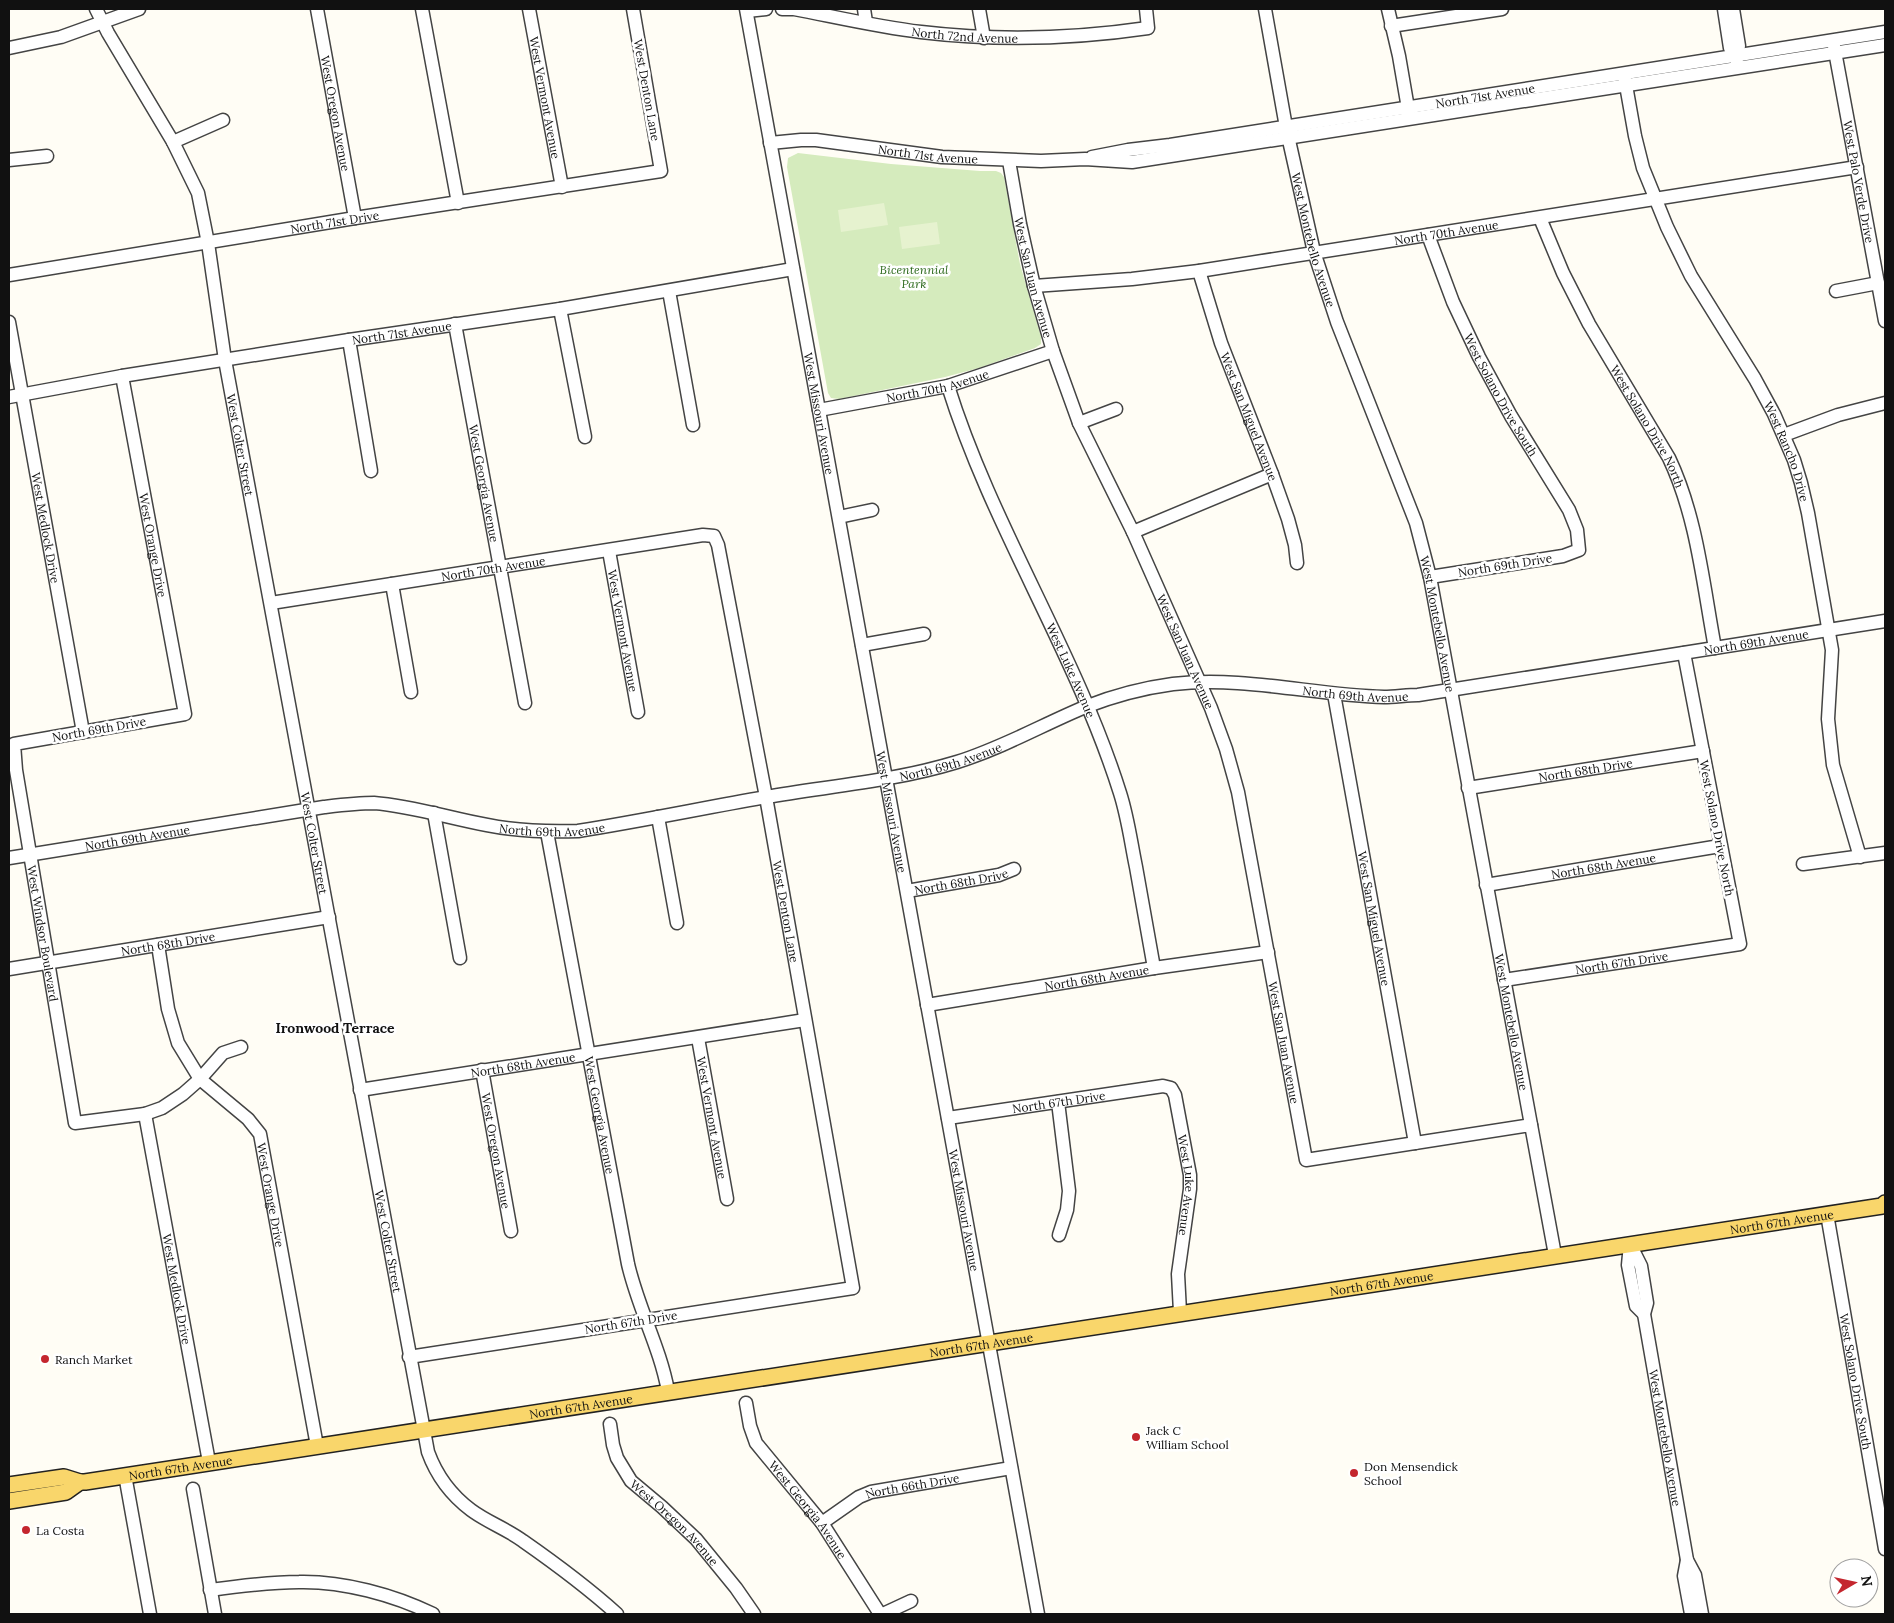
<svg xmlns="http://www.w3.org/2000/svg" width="1894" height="1623" font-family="Lora,serif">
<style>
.green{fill:#d5ebbd}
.pitch{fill:#e6f2cf}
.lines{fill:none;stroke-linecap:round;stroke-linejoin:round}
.minor-casing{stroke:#444;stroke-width:15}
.major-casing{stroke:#222;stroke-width:18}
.minor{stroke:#fff;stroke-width:12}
.major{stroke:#f9d66b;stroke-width:15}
.poi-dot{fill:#c4262e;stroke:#fff;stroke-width:2}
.labels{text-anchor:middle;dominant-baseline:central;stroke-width:5;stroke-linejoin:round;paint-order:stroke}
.street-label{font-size:12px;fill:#111;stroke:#fff}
.park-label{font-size:12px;font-style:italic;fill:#2f6b1f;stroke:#fff}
.poi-label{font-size:12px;fill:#111;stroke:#fff;text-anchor:start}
.neighbourhood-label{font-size:14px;font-weight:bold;fill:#111;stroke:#fff}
</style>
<rect width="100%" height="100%" fill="#fffdf5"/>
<path class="green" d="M798 153 891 164 980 171H996L1001 173 1004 177 1020 264 1041 337V344L1035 348 979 368 945 377 839 399 831 398 828 393 787 167 788 158Z"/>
<path class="pitch" d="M884 203 888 225 841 232 838 210Z
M937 222 940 244 902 249 899 227Z"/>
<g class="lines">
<g class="minor-casing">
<g id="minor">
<path id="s1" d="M96 9 108 33 173 142 198 193 208 243 225 360 428 1452C436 1474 451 1495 471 1510 487 1522 507 1529 523 1541 556 1564 587 1587 617 1614"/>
<path id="s2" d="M317 9 355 218"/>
<path d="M422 9 458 203"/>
<path id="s3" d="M529 9 562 187"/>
<path id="s4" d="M746 9 1038 1614"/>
<path id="s5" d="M782 9H794C836 17 878 27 921 32 996 41 1073 39 1148 28L1146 9"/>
<path d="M864 9 866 22"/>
<path d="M979 9 984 38"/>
<path id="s6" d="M1265 9 1286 127 1314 252 1337 322 1416 523 1430 577 1555 1255"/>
<path d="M1388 9 1399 56 1409 114"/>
<path d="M1724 9 1730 48 1736 55"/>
<path d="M1733 9 1739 46 1736 55 1737 63"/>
<path d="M747 11 766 9"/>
<path d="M1391 26 1502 9"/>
<path id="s7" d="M1834 46 1885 321"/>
<path d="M9 48 61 37 139 9"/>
<path id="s8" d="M1624 74 1635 136 1643 168 1667 227 1691 276 1755 379 1774 414 1794 460 1801 483 1808 513 1832 650 1828 719 1833 765 1860 857"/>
<path d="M173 142 223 120"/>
<path id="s9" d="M770 143 801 140H816L942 157 1041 161 1085 159 1132 162 1885 45"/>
<path id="s10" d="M1092 157 1128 150 1170 145 1885 32"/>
<path d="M9 160 47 156"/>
<path id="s11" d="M1009 161 1020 224 1034 286 1053 351 1079 423 1133 532 1211 708 1226 749 1238 792 1306 1160 1531 1125"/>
<path id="s12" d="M1540 218 1563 273 1589 324 1669 458C1697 517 1703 584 1715 648"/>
<path id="s13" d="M1428 235 1453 302 1479 357 1511 416 1569 510 1577 530 1579 550 1563 556 1430 577"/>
<path id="s14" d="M1199 271 1221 343 1272 474 1288 519 1295 545 1297 563"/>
<path id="s15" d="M9 275 355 218 661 171 633 9"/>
<path id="s16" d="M1034 286 1132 279 1199 271 1857 167"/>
<path d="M669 291 693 425"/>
<path d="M1836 291 1878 283"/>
<path d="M560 309 585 437"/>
<path id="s17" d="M9 322 83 732"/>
<path id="s18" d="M455 324 525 703"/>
<path d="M349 340 371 471"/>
<path id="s19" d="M122 376 185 714 14 744 16 770 75 1123 145 1114 162 1108 183 1094 200 1079 223 1053 241 1047"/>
<path id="s20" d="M948 386C992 527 1076 653 1120 793 1128 818 1131 843 1136 867 1142 901 1148 934 1154 968"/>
<path id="s21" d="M9 397 122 376 349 340 560 309 793 269"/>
<path id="s22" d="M819 410 948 386 1053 351"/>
<path d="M1079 423 1116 409"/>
<path d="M1784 435 1838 415 1885 403"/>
<path d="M839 517 872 510"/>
<path d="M1133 532 1272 474"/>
<path id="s23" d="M609 551 638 712"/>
<path d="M392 584 411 692"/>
<path id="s24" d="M271 603 703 535 714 536 718 545 766 797 853 1288 409 1357"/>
<path d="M862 645 924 634"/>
<path id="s25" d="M1334 694 1415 1143"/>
<path id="s26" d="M1468 788 1703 751"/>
<path d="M434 813 460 958"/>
<path d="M658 817 677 923"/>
<path id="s27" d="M547 832 628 1264C638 1308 660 1347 668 1391"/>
<path id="s28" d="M9 858 324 807C341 805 357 803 374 803 412 806 449 818 487 825 517 831 548 832 578 831 641 821 703 808 766 797 830 786 895 781 957 762 1002 748 1042 725 1085 707 1113 696 1143 688 1173 684 1244 676 1313 695 1384 697 1395 697 1407 695 1418 695L1885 621"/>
<path d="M1803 864 1885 853"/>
<path id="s29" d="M1486 885 1720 846"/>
<path id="s30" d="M907 891 999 875 1014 869"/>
<path id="s31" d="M158 945 168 1009 178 1043 200 1079 248 1119 260 1134 317 1446"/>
<path id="s32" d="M9 969 329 917"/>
<path id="s33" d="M1504 980 1740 944 1684 653"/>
<path id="s34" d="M927 1005 1154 968 1268 952"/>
<path id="s35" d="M698 1038 727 1199"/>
<path id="s36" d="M482 1070 511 1231"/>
<path id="s37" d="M360 1090 805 1020"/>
<path d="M1058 1102 1069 1191 1067 1210 1059 1235"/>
<path id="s38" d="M145 1114 209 1462"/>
<path id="s39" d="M948 1118 1163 1086 1171 1088 1175 1095 1190 1175V1189L1178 1274 1180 1312"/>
<path id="s40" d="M1827 1214 1885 1549"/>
<path id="s41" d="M1630 1244 1641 1266 1647 1303 1644 1314 1687 1560 1695 1575 1702 1614"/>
<path d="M1630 1244 1628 1265 1636 1306 1644 1314"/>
<path id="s42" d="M746 1403 750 1426 756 1443 822 1523 880 1614"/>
<path id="s43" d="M610 1424 613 1445 617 1458 631 1481 662 1507 696 1539 736 1588 754 1614"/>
<path d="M125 1475 150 1614"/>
<path d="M193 1489 215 1614"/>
<path id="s44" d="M822 1523 859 1497 871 1492 1011 1468"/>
<path d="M1687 1560 1684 1576 1691 1614"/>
<path d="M210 1590C239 1586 269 1582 299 1582 343 1581 394 1595 433 1614"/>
<path d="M883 1614 911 1601"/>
</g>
</g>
<g class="major-casing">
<g id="major">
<path id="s45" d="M9 1485 64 1477 80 1482H85L1882 1206 1885 1203"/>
<path d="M9 1501 66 1492 80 1482"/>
</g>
</g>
<use href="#minor" class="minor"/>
<use href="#major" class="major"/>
</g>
<g class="poi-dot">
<circle cx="45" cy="1359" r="5"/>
<circle cx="1136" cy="1437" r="5"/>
<circle cx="1354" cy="1473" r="5"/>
<circle cx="26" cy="1530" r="5"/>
</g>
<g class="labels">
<g class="street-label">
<text stroke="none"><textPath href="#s5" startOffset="185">North 72nd Avenue</textPath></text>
<text transform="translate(647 90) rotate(80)">West Denton Lane</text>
<text stroke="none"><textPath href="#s10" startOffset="398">North 71st Avenue</textPath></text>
<text stroke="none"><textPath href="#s3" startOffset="90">West Vermont Avenue</textPath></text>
<text stroke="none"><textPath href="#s2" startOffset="106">West Oregon Avenue</textPath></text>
<text stroke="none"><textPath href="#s9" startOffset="159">North 71st Avenue</textPath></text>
<text stroke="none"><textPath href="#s7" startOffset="138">West Palo Verde Drive</textPath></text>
<text stroke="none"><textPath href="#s15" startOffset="330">North 71st Drive</textPath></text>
<text stroke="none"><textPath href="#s16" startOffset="416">North 70th Avenue</textPath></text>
<text stroke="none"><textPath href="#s6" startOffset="236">West Montebello Avenue</textPath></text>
<text stroke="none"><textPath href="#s11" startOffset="119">West San Juan Avenue</textPath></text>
<text stroke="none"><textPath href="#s21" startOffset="398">North 71st Avenue</textPath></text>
<text stroke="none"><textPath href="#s22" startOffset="121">North 70th Avenue</textPath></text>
<text stroke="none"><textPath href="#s13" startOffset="176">West Solano Drive South</textPath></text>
<text stroke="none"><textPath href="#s4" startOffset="411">West Missouri Avenue</textPath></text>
<text stroke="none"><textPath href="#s14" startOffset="154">West San Miguel Avenue</textPath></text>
<text stroke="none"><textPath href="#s12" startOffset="235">West Solano Drive North</textPath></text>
<text stroke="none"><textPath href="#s1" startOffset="466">West Colter Street</textPath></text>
<text stroke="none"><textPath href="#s8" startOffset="415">West Rancho Drive</textPath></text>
<text stroke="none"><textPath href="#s18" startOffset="162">West Georgia Avenue</textPath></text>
<text stroke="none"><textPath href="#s17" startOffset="209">West Medlock Drive</textPath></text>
<text stroke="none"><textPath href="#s19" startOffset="172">West Orange Drive</textPath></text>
<text transform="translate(1505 565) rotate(-9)">North 69th Drive</text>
<text stroke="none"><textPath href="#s24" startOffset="225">North 70th Avenue</textPath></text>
<text stroke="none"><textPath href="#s6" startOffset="641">West Montebello Avenue</textPath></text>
<text stroke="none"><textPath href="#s23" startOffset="81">West Vermont Avenue</textPath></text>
<text stroke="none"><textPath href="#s28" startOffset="1780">North 69th Avenue</textPath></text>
<text stroke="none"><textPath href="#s11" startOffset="524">West San Juan Avenue</textPath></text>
<text stroke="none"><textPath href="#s20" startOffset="310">West Luke Avenue</textPath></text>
<text stroke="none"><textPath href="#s28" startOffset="1375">North 69th Avenue</textPath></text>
<text transform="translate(99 729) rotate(-10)">North 69th Drive</text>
<text stroke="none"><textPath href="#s28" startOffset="955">North 69th Avenue</textPath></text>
<text stroke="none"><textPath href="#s26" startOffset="119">North 68th Drive</textPath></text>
<text stroke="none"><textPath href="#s4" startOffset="816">West Missouri Avenue</textPath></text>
<text stroke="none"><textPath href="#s28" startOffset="550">North 69th Avenue</textPath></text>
<text transform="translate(1717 828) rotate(79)">West Solano Drive North</text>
<text stroke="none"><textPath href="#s28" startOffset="130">North 69th Avenue</textPath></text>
<text stroke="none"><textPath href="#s1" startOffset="871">West Colter Street</textPath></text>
<text stroke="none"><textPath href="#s29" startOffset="119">North 68th Avenue</textPath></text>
<text stroke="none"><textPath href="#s30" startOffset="55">North 68th Drive</textPath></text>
<text stroke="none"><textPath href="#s24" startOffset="831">West Denton Lane</textPath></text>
<text stroke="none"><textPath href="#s25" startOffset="228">West San Miguel Avenue</textPath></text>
<text stroke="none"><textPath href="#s19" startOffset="709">West Windsor Boulevard</textPath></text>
<text stroke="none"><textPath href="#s32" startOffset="161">North 68th Drive</textPath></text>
<text stroke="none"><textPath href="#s33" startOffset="119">North 67th Drive</textPath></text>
<text stroke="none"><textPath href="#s34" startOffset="172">North 68th Avenue</textPath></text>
<text stroke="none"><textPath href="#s6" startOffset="1046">West Montebello Avenue</textPath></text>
<text stroke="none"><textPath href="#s11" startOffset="929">West San Juan Avenue</textPath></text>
<text stroke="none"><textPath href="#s37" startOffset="165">North 68th Avenue</textPath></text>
<text stroke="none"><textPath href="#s39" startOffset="112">North 67th Drive</textPath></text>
<text stroke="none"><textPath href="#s27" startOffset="288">West Georgia Avenue</textPath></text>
<text stroke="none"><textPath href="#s35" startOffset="81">West Vermont Avenue</textPath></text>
<text stroke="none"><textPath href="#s36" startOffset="82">West Oregon Avenue</textPath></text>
<text stroke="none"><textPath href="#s39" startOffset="325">West Luke Avenue</textPath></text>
<text stroke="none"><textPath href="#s31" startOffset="286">West Orange Drive</textPath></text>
<text stroke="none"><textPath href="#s4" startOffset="1221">West Missouri Avenue</textPath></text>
<text stroke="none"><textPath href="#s45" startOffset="1794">North 67th Avenue</textPath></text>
<text stroke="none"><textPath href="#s1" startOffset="1276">West Colter Street</textPath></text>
<text stroke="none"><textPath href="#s45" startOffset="1389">North 67th Avenue</textPath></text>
<text stroke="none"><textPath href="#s38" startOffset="178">West Medlock Drive</textPath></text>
<text transform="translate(631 1322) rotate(-9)">North 67th Drive</text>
<text stroke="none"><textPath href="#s45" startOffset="984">North 67th Avenue</textPath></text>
<text stroke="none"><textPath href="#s40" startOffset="170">West Solano Drive South</textPath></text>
<text stroke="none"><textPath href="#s45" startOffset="579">North 67th Avenue</textPath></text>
<text stroke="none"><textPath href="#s41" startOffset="199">West Montebello Avenue</textPath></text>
<text stroke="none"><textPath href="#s45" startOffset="174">North 67th Avenue</textPath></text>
<text stroke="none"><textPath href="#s44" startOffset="100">North 66th Drive</textPath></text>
<text stroke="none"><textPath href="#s42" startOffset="126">West Georgia Avenue</textPath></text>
<text stroke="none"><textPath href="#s43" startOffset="122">West Oregon Avenue</textPath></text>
</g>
<g class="park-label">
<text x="914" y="269">Bicentennial<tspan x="914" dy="14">Park</tspan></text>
</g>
<g class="poi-label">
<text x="55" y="1359">Ranch Market</text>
<text x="1146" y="1430">Jack C<tspan x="1146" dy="14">William School</tspan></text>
<text x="1364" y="1466">Don Mensendick<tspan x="1364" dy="14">School</tspan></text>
<text x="36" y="1530">La Costa</text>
</g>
<g class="neighbourhood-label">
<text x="335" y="1028">Ironwood Terrace</text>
</g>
</g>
<rect width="1894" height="1623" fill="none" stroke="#111111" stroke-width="20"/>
<g transform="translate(1854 1583) rotate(81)"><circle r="24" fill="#ffffff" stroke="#a0a0a0"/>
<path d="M0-4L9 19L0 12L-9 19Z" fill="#c4262e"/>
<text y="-8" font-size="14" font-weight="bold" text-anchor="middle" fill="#111111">N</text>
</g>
</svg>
